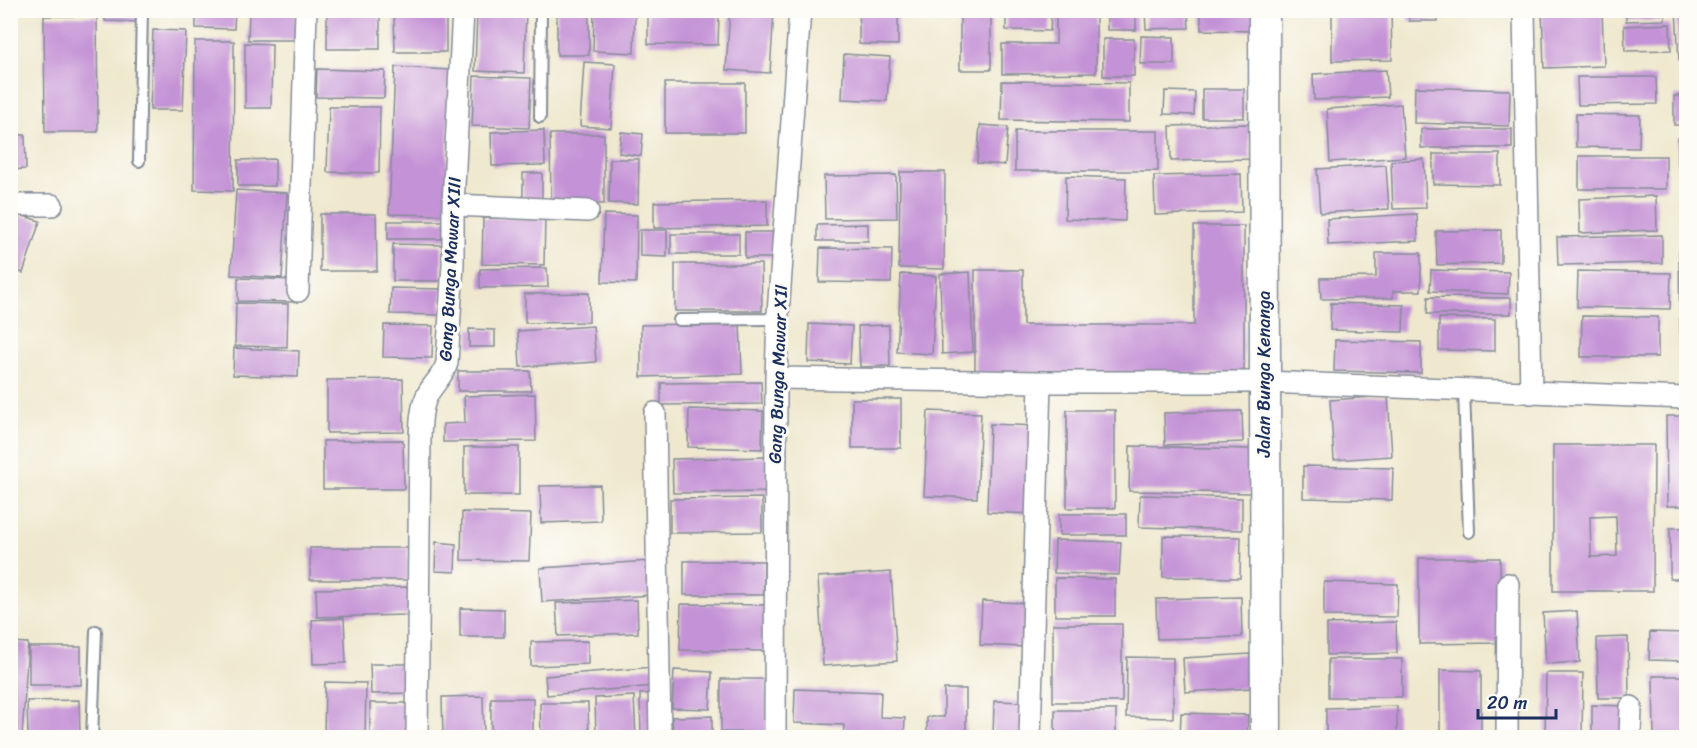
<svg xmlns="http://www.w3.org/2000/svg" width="1697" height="748" font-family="Sriracha,sans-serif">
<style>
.building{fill:#c492d6;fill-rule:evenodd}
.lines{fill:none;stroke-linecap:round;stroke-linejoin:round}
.lane-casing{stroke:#858c96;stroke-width:14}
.street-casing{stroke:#858c96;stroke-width:24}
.secondary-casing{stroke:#858c96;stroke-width:33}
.lane{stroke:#fff;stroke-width:10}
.street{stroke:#fff;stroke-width:21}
.secondary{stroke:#fff;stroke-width:30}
.labels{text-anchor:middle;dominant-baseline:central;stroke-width:6;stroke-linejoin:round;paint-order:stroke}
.street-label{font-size:18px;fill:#1b2f5e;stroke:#fdfcf7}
</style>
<rect width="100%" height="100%" fill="#fdfcf7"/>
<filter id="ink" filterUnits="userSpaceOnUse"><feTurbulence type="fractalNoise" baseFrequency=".0167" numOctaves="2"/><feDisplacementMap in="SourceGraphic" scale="12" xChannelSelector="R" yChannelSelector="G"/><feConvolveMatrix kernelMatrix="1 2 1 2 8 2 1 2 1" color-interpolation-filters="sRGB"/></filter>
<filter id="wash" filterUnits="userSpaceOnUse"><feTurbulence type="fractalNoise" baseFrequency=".008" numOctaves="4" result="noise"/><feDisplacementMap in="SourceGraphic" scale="24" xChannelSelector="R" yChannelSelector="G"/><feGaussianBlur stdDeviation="1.35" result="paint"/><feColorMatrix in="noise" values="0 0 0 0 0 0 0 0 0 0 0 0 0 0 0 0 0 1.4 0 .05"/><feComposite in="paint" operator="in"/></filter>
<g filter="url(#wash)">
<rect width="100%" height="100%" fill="#efe8ce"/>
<g id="blocks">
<path class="building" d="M106 10H141V22L105 21Z
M196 10H235L234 29 196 28Z
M249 10H296V40H248Z
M327 10H380V49H327Z
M477 10H526L524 73 475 71Z
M557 10H589V55H557Z
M594 10H635L634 53 593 51Z
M730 10H774L770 73 726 70Z
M859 10H898V45L859 44Z
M960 10H991V70H960Z
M1006 10H1051L1050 31 1006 30Z
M1056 10H1096V73L1002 74V44H1056Z
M1107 10H1136V30H1107Z
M1145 10H1188L1189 28 1146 29Z
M1201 10H1256L1255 31 1201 30Z
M1332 10H1391L1392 60 1332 61Z
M1410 10H1438V21H1409Z
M1542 10H1602L1604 66 1544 68Z
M1626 10H1665V20L1626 21Z
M1676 10H1686V60H1679Z
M446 11V52H395L394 12Z
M648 13 719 14 718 45 648 44Z
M44 16H97L98 132H45Z
M1670 24 1671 50 1625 51 1624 26Z
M153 30 186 31 183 110H150Z
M1141 36 1174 37V64H1140Z
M1103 39H1134V76H1103Z
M195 41H234L233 191 194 190Z
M245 43 272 44 271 108H245Z
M10 45H13L15 97H10Z
M844 54 890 57 887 101 842 99Z
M584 62 615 64 611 128 580 126Z
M395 67 450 70 446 215 389 214Z
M317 69 385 71 384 98 316 97Z
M1386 70 1388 97 1314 100 1313 74Z
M474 76 531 78 529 128 472 126Z
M1577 77H1656L1657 104 1578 105Z
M1002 81 1129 83V122L1001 120Z
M665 83H745V133H665Z
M1415 87 1510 90 1509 126 1414 123Z
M1202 89H1244V118H1202Z
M1165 91 1195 92 1194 115 1164 114Z
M1674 96H1686V125H1674Z
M1401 104 1405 157 1330 162 1327 109Z
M329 107H380L379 173 327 172Z
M1576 114 1640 115 1639 148 1576 147Z
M1249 124 1250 159 1171 161 1170 126Z
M980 125 1008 127 1005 165 977 163Z
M1421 129H1512V148H1421Z
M544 130 545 165 492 166 491 132Z
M1015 131H1158V171H1015Z
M621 132 643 134 641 156 619 153Z
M550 134H604V204H551Z
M10 135H25L26 169 10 170Z
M1678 138H1686V164H1678Z
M1433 154H1500V185L1433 184Z
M1579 156H1666V189H1579Z
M275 159V186H238V160Z
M610 159H639L638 204 609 203Z
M1424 159 1426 208 1393 209 1391 161Z
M1386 165 1389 209 1320 213 1317 169Z
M900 172H945L944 269 899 268Z
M523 173H542V199H523Z
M1241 174 1242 212 1155 215 1154 176Z
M896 175 897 218 825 219 824 176Z
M1066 176 1126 178 1125 221 1065 219Z
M236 190 287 193 282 278 231 275Z
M1656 196 1657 230 1580 233 1579 199Z
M767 200V226L654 228V202Z
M10 212 40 221 23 273 10 269Z
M320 214H376L377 271H320Z
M604 214 637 215 636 283 602 282Z
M1417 214 1418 241 1328 245 1327 219Z
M483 218H545L544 265 482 264Z
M388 221H450L451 239H388Z
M868 224V241H817V225Z
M1194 226H1244V374L975 373V270H1023V325H1194Z
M640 230H667V257L640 256Z
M1501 230V263L1437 265 1436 231Z
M745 232H775V258H745Z
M671 234H739V254H671Z
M1662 235V263L1558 265 1557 237Z
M393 244 442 245V281H393Z
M820 248 892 249 891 283 819 282Z
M1679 251H1686V333H1680Z
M1376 253H1421V291H1393V298L1321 299 1320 278 1376 277Z
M675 264H761L762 311H675Z
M547 268 548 287 480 288V269Z
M1431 270 1509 272 1508 294 1430 291Z
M1578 271 1671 273 1670 309 1577 307Z
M970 272 973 352 942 354 940 274Z
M901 274 936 276 932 354 897 352Z
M238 278 296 280 295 302 238 301Z
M391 288 442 289 441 315 390 314Z
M589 293V322L525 323V294Z
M1428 297 1511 298V314H1427Z
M236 303 288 304 287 347 235 346Z
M1331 303 1404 305 1403 332 1330 330Z
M1582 316 1658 317V357H1581Z
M1439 318 1495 319V351L1439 350Z
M740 323 742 374 641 377V325Z
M809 324 852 326 850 364 808 362Z
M384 325 433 326 432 358 383 357Z
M889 325 890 366 860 367 858 326Z
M593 326 596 362 520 367 518 331Z
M469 329 495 330V347H469Z
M1335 340 1421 342V373L1334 371Z
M234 348 299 351 298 377 233 375Z
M458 371H530L531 391H458Z
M403 379 404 432 327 433V380Z
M761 382 762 404 661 405V383Z
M535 394 536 441 443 442V424L465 423 464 396Z
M1388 396 1392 456 1334 460 1330 400Z
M852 399H901V448H852Z
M689 409 763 411 762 449 688 447Z
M1067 410H1115V508H1067Z
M928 411 981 413 977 498 924 496Z
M1242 411 1243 442 1165 445 1164 413Z
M1666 416H1686V506H1667Z
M990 424 1034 426 1031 514 987 512Z
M403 440 404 489H323V441Z
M1553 445H1654L1653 591H1553ZM1616 516 1617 556 1591 557 1590 517Z
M1130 446 1252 449 1251 493 1129 491Z
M464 447H519V495H464Z
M768 457 769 492 673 493 672 459Z
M1303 466 1393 468 1392 500 1303 498Z
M600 485 601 521 541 523 540 486Z
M1140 495 1242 498V530L1139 527Z
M762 498V532L670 533V499Z
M462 512 531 514 529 561 461 560Z
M1059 514H1126V535H1059Z
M1670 528H1686V579H1670Z
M1163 536 1241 537 1240 578 1163 577Z
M1055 540 1121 542 1119 575 1054 573Z
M436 542 456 544 455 572 435 571Z
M310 548H408V580H310Z
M1419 558H1500L1501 643 1419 644Z
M650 561 652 595 542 602 540 568Z
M684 561H764V595H684Z
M891 572 897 661 823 666 818 577Z
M1055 578 1115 579V616H1055Z
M1324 582 1398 584 1397 617 1324 616Z
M408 587V615L317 617 316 589Z
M1241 597 1242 637 1157 639 1156 599Z
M637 600 638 633 558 636 556 603Z
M982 601 1027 603 1025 647 980 645Z
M681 604 766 605 765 651 680 650Z
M460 608 504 609V637H460Z
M1577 611 1580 662 1546 664 1543 613Z
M344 618 346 663 313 664 312 620Z
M1396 622 1397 653 1327 655V624Z
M1053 624H1122V702H1053Z
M1650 632 1686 633V661L1649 660Z
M1628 637 1629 698H1598L1597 638Z
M588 641V664L531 666V642Z
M10 642 28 643 22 738H10Z
M29 647H81V685H29Z
M1250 654 1252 688 1185 692 1183 658Z
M1127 657 1173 658V718L1126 717Z
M1328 659H1402V697H1328Z
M370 664H412V693L371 694Z
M654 667 655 686 547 695 545 676Z
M674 670 712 672 710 709 672 708Z
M1440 670 1481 671V738H1440Z
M1546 673H1583L1582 738H1545Z
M1653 676H1686V738H1654Z
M721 679H767V732H721Z
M325 682 366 683 365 738H324Z
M795 689 881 692 880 717 905 718 904 738H843L844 725 794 723Z
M944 689H966V738H927V717H944Z
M656 693 657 738H641L640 694Z
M483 696 484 738H443L442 697Z
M634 696 636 738H596L595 698Z
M491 698H533V736H491Z
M79 700 80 738H28L27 701Z
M994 701 1026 702 1024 738H993Z
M370 703H412V738H370Z
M540 703H588L589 738H541Z
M1592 705 1628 706 1627 738H1592Z
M1397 706V738H1326V708Z
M1055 710H1116V738H1055Z
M1181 713 1248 715 1247 738H1180Z
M712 716V738H673L672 717Z
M1128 734 1170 735V738H1128Z"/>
</g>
</g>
<g filter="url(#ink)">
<use href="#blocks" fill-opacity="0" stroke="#858c96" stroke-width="1.5"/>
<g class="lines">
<g class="lane-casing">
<path id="lane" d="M540 117 541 10
M139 161 142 10
M679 320 767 319 778 314
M1464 390 1469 532
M92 738 96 631"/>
</g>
<g class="street-casing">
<path id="street" d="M1524 10 1531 393
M10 205H52
M453 205 588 211
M298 291 306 10
M776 378 1040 382H1264L1686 398
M655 413 660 738
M417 738 420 436C421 421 421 405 429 392 435 382 443 376 447 363L453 264V205L463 10
M775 738 776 378 778 314 800 10
M1030 738 1040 382
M1507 738 1508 584
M1630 738 1631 707"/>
</g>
<g class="secondary-casing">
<path id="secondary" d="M1264 10 1266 738"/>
</g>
<use href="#lane" class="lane"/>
<use href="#street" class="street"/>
<use href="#secondary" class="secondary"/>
</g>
</g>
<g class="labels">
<g class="street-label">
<text transform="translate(450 269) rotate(-87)">Gang Bunga Mawar XIII</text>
<text transform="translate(778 374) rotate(-88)">Gang Bunga Mawar XII</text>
<text transform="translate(1264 374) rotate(-90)">Jalan Bunga Kenanga</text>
</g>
</g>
<rect width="1697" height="748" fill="none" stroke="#fdfcf7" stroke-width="36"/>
<path d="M1478 709v9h78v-9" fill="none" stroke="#1b2f5e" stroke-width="3"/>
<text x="1487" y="709" font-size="18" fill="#1b2f5e" stroke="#fdfcf7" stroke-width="4.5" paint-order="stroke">20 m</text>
</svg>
